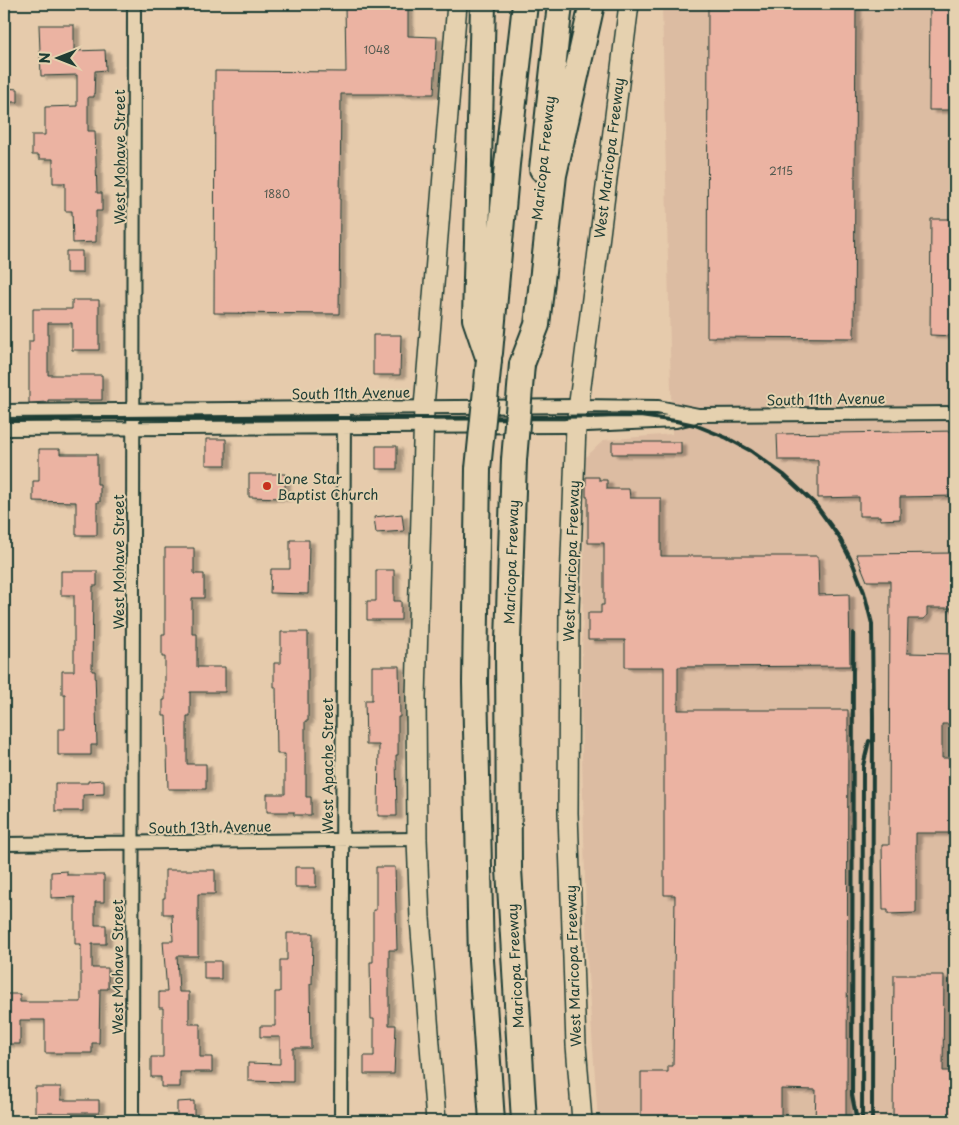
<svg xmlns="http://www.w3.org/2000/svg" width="959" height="1125" font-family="'Playpen Sans',sans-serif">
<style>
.built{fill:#dcbca2}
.building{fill:#ebb3a2;stroke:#1f3d34;filter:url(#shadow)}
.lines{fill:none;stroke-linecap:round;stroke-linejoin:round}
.minor-casing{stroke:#1f3d34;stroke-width:16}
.secondary-casing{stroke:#1f3d34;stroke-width:22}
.motorway-casing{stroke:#1f3d34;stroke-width:28}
.minor{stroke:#e5d1af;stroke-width:12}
.secondary{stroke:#e5d1af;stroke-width:19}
.motorway{stroke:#e5d1af;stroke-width:24}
.rail{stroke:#1f3d34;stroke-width:4}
.motorway-bridge-casing{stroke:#1f3d34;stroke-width:28;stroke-linecap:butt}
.motorway-bridge{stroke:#e5d1af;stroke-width:24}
.poi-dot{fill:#c8321e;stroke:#e5d1af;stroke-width:2}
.labels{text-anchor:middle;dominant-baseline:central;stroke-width:4;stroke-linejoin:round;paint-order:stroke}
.number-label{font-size:11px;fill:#525a50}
.street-label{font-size:14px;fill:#1f3d34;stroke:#e5d1af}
.poi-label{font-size:14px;fill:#1f3d34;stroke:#e5d1af;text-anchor:start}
</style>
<defs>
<filter id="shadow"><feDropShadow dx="5.5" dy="3" stdDeviation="1" flood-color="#0004"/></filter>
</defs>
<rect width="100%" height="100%" fill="#e6cbac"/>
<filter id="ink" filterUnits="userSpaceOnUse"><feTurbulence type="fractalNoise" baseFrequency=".02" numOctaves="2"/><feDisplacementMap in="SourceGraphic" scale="10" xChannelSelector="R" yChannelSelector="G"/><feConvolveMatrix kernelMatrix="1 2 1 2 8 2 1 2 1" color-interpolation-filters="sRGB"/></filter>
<g filter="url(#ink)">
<path class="built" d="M662 4H955V1121H598L587 960 581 714 586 457 604 440 672 434Z"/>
<path class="building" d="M345 4H408V36L437 37 434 94H341L339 314 214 313 215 71 346 72Z
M708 4H856L854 338 707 337Z
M930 4H955V110H929Z
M39 25H74V51L105 50 106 70 95 71 94 97H88V131H95L97 193H102V211H96V242L73 243 72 211H65V183H53V159H39V155H32V135H45V107L77 106V75L41 76Z
M4 88 18 89V102H4Z
M931 219H955V336L930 335Z
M66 251H82V273H66Z
M72 300H99V350H72V323H48V375H102V400H48V402L29 403V341H33V309H72Z
M373 335H401L400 375H373Z
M955 431V496L900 497V519L880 520V516H859V497L818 498V460H778L777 434Z
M206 439H226V465H206Z
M612 442H681V454H612Z
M376 446H397V469H376Z
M39 449H60V454H97V484H100V502H97V535H76V502L33 501V481H39Z
M249 474H285V498L249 497Z
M586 477H599V480H607V489H629L630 498H661V556H818L819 595 849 594 850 666 678 667V710H848L847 1090H846V1121H815L816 1090 781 1089V1121H641V1072H668V1066H673L675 895H664V667H625V640H588V613H601V605H604V543H588V497H586Z
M402 514 404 531 376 533 374 517Z
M290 540H309L308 594 270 593 271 569H290Z
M165 548H194V574H204V598H192V634H197V667H225V692H190V716H187V764H206V789H168L166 716H163V700H165V657H162V634H165Z
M954 553 955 554V608H927V615L924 619H908L907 653 955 654V724H942V758H955V833H916V913L888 914V910H883L882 845H889V842L890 581H867L856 554Z
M376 570H394V601H401V620H367V601H376Z
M61 571H97V586H93L92 671H95L97 745H91V755H58V729H65V694H62V671H74V595H61Z
M281 632H308V721H305V762H306V797H311V815H294V812H267V794H285V754H277L276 687H274V663H281Z
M372 666H399L400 717H398V755H396L397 816H378L379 745H366L365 700H372Z
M104 780V794L83 795V811H55V783H88V781Z
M295 867H316V887H295Z
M376 867H395L397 950H389V1025H396L394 1074H364V1056H374V1019H371L370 962H373V910H376Z
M165 870H215V894H198V956H177L179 992H189V1024H200V1057H212V1072H180V1087H161V1077H151V1057H163V1008H159V992H167L163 941H173L172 914H163V898H165Z
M67 871V875H104V902H95V925H106V944H92V968H108V989H100L99 1043H92V1053H45V1020H20V1044H5L4 994H20V1002H81V944H75V897L51 898V872Z
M287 933H313L312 984H310L311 1048H293V1082L248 1081V1063L280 1064V1037H260V1026H275V992H280V960H287Z
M204 961H221V979H204Z
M894 975H944L943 1071H955V1121H893Z
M35 1087H61V1100H99V1113H35Z
M194 1101V1117H177V1102Z"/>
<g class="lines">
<g class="minor-casing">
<path id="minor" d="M4 411 577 406 658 407 698 415 955 413
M4 429 565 426 676 421 693 417
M4 844 417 839
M132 1121 134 4
M341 1121 344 408"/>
</g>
<g class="secondary-casing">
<path id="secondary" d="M436 1121 420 918 417 839 416 697 424 407 457 4
M582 1121 576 1045 568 813 569 609 576 426 629 4"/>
</g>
<g class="motorway-casing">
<path id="motorway" d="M483 4 475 319 489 360
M542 169 560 4
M490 353 507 164 525 4
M522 364 537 325 554 175 592 4
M514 460 508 641 509 869 524 1121
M478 469 475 683 481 960 492 1121"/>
</g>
<use href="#minor" class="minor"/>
<use href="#secondary" class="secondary"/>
<use href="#motorway" class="motorway"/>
<path class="rail" d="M4 421 99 418H437L640 416 676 421 695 425 727 438 751 451 784 475 815 504 839 537 853 564 864 592 872 624 873 717 872 1121
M853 633 852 1095 857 1121
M862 1121 863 766 869 741"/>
<g class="motorway-bridge-casing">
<path id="motorway-bridge" d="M514 460 522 364
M478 469 489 360"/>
</g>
<use href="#motorway-bridge" class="motorway-bridge"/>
</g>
</g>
<circle class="poi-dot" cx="267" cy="486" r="5"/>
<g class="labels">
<g class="number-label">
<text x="377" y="49">1048</text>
<text x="781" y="170">2115</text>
<text x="277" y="193">1880</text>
</g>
<g class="street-label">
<text transform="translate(119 157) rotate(-90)">West Mohave Street</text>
<text transform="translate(543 158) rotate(-84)">Maricopa Freeway</text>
<text transform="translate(609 158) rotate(-83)">West Maricopa Freeway</text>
<text transform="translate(351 393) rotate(-1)">South 11th Avenue</text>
<text transform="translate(826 399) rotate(-1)">South 11th Avenue</text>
<text transform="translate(571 561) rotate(-88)">West Maricopa Freeway</text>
<text transform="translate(118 562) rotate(-90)">West Mohave Street</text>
<text transform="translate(511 562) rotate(-88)">Maricopa Freeway</text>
<text transform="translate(327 765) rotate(-90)">West Apache Street</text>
<text transform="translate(210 827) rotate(-1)">South 13th Avenue</text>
<text transform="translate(515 966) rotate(-93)">Maricopa Freeway</text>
<text transform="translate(573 966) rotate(-92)">West Maricopa Freeway</text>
<text transform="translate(117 967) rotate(-90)">West Mohave Street</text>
</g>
<g class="poi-label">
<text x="277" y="478">Lone Star<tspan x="277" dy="16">Baptist Church</tspan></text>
</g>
</g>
<rect width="959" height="1125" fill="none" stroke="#e5d1af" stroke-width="20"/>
<rect x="10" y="10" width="939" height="1105" fill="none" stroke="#1f3d34" stroke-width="2" filter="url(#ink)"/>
<g transform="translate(58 58) rotate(270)" stroke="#e5d1af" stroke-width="4" paint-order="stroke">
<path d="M0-4L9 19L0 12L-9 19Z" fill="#1f3d34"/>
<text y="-8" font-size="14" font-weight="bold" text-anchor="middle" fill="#1f3d34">N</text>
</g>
</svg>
